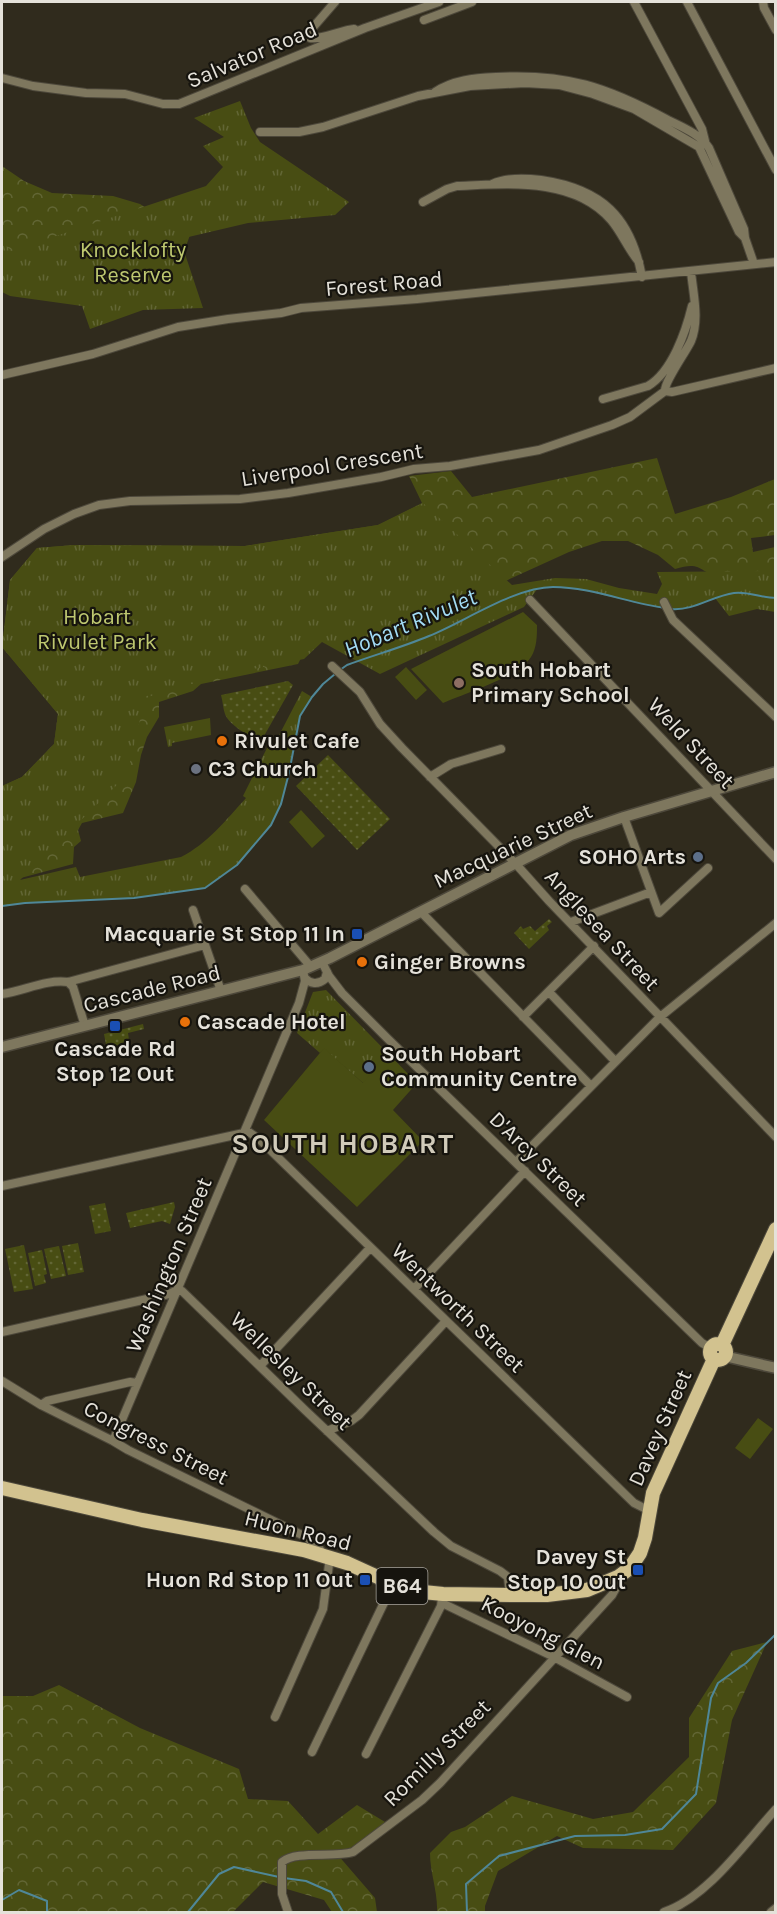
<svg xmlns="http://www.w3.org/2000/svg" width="777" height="1914" font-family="Karla,sans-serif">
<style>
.grass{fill:url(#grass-dots)}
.forest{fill:url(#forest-crowns)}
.park{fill:url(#park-tufts)}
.pitch{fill:#484d13}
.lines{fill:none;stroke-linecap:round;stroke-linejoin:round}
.stream{stroke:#4f8798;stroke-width:2}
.minor-casing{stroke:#4d483b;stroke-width:10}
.tertiary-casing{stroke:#4d483b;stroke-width:13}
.primary-casing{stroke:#4d483b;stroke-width:16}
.minor{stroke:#7e775e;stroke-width:8}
.tertiary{stroke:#7e775e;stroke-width:10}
.primary{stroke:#d2c28f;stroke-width:14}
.education-dot{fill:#8d6e63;stroke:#16140e;stroke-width:2}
.food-dot{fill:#e8710a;stroke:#16140e;stroke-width:2}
.worship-dot{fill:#6b7280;stroke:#16140e;stroke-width:2}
.service-dot{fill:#5c6f8a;stroke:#16140e;stroke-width:2}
.transit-dot{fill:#1a4fb4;stroke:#16140e;stroke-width:2}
.labels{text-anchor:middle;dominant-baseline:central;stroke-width:4.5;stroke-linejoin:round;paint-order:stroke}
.shield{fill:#16140e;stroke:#a7a49d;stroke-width:1.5}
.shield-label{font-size:21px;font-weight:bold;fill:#e5e2da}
.street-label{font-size:22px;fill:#e5e2da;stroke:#16140e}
.park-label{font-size:22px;fill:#bec870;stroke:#16140e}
.poi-label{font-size:22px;font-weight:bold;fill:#e5e2da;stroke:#16140e;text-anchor:start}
.water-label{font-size:24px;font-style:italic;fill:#a3dcf5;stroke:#16140e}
.district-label{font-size:28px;font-weight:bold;letter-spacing:1.5px;fill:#d1cbba;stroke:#16140e}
</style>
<defs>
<pattern id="grass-dots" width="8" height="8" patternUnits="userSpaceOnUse" patternTransform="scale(1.5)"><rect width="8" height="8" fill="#484d13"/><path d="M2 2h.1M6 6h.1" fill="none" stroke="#626635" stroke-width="1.8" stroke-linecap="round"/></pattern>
<pattern id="forest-crowns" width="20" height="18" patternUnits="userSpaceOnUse" patternTransform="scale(1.5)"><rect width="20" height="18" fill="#484d13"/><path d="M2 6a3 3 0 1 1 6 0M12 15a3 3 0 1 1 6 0" fill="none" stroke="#626635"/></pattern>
<pattern id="park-tufts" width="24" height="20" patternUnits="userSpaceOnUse" patternTransform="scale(1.5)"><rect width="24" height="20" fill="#484d13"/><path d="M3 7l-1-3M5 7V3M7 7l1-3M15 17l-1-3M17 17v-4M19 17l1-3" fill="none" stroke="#626635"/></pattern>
</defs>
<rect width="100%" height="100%" fill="#302b1d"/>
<path class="grass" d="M288 681 293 685 264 736C254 742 229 725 225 714 223 709 223 702 221 695Z
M328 755 390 819 357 850 296 786Z
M549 919 552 922 547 926 549 930 529 949 514 933 521 926 523 929 530 926 535 931Z
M143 1024 144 1029 128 1033 129 1040 107 1050 104 1034Z
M174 1202 175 1207 170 1224 162 1221 130 1228 126 1213Z
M105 1203 111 1231 95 1234 89 1206Z
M78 1243 84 1272 68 1275 62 1246Z
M24 1245 33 1289 14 1292 5 1249Z
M59 1246 66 1276 51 1279 44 1249Z
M42 1250 47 1274 44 1275 46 1283 35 1286 28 1253Z"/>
<path class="forest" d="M2 166 24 181 52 193 113 196 140 204 190 235 172 285 2 261Z
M657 458 675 514 731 497 775 479V535L751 538 753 552 775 547V582C757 580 737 580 719 577 700 573 702 560 675 569L658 555 628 541H602L569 552 488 589 319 622 298 664 201 684 193 691 159 702V717L147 737 141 755 136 782 123 813 82 823 78 830 81 841 74 847 73 864 2 883V786L22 777 54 744 58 714 2 647 10 580 37 548 75 545 245 546 378 525 422 503 409 476 451 471 472 497Z
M767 1642 732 1720 716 1803 673 1850 583 1848 557 1836 498 1871 485 1906V1912H437C438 1892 430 1873 430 1853L451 1832 465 1827 512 1796 593 1819 633 1812 689 1757V1718L732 1651Z
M59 1685 140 1728 239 1769 248 1799 288 1801 318 1834 357 1805 390 1825 358 1846 337 1854 375 1898 377 1912H332L324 1900 263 1882 233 1912H5L2 1910V1696H33Z"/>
<path class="park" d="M240 101 251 128 260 142 349 202 335 215 248 223 180 239 203 308 143 310 90 329 82 306 10 296 2 292V241L11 251 206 186 223 167 203 146 224 137 194 118Z
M423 503 512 585 555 578 586 579 619 588 657 594 662 584 657 572 775 571V612L757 609 729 616 715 598C705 602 694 607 684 609 672 611 659 607 647 605 610 598 576 585 538 588L524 607 380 674 322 642 304 659 202 679 145 698 127 775 20 880 76 867 80 877 181 857C207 844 226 820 246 798L243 796 269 744 274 745 302 691 312 697 300 716 289 773 281 804 271 825 237 865 205 888 134 898 25 903 2 906V786L22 777 54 744 58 714 2 647 10 580 37 548 75 545 245 546 378 525Z
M210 718 211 735 172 743V746L168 747 164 727Z
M326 990 417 1083H363L324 1049 320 1053 297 1033 313 992Z"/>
<path class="pitch" d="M523 612 537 625C537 635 537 648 531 657 518 677 466 693 443 703L411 669Z
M406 667 427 690 416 700 395 677Z
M301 810 325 836 312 848 289 822Z
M324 1048 363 1083 386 1054 417 1083 393 1110 423 1141 357 1207 264 1120Z
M758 1418 773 1429 750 1459 735 1448Z"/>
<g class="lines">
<path class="stream" d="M671 609C694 611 712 596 734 593 748 591 761 598 776 598
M340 670 347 665C374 655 403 647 429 636 464 622 515 587 553 587 591 587 628 603 665 608
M2 906 25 903 134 898 205 888 237 865 271 825 281 804 289 773 300 716 312 697 323 684 335 674
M284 1878 306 1881 331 1892 343 1912
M2 1900 19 1890 47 1901V1912
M188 1912 219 1874 234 1867 279 1877
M467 1912 466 1884 499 1856 575 1836 625 1835 662 1829 696 1794 711 1698 718 1683 746 1663 776 1634"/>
<g class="minor-casing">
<path id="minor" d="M335 2 309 32 310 38C321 40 342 30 354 29
M634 2 702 129 705 141
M687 2 776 170
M763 2 764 8 776 30
M424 20 472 2
M2 78 33 86 86 93 125 94 163 104H179L365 28 439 2
M435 92C453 80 474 78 496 77 566 73 607 87 668 120 682 127 700 134 709 148L744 229 745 238 754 264
M260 132H299L323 127 418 96 470 86 525 83 559 85 593 94 634 109 699 147 739 232 745 238
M492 184C507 177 525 178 541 180 602 189 631 217 642 277
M423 202 447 189 457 186C508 184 574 177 611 220 622 233 628 249 639 262
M691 271C693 294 700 319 691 341 686 352 664 382 665 391L672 392 776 368
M2 375 93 354 178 327 228 319 281 313 301 308 417 299 776 262
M603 399 648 386C672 372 686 331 692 306
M2 557 44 529 74 514 99 505 130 501 240 499 288 493 381 477 414 469 450 466 539 450 612 425 630 417 665 391
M530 600 776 859
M664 602 673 620 776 717
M332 666 360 692 380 724 402 748 515 863 549 901 776 1137
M430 777 451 764 501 749
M624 817 659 913 708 868
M245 889 311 967
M193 910 221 991
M421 912 591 1086
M571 922 651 892
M322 962 329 976 342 993 388 1039 702 1343 711 1348
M305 978C310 984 318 985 325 979L327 972
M68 982 73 987 85 1026
M549 992 615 1061
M2 994C24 991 46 979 68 982L205 945
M523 1017 594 946
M246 1130 260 1140 634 1503 648 1510
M516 1162 660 1017 776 923
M2 1186 244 1133
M414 1289 525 1171
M2 1332 169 1294 177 1290 182 1291 306 1411 434 1532 451 1546 500 1571 508 1577 510 1595
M260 1366 370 1248
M2 1381 41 1405 113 1441 128 1450 304 1536 316 1544 324 1555
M41 1405 47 1401 130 1382 137 1383
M327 1431 351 1421 359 1415 445 1322
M113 1441 299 1003 305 981 303 970
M442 1603 554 1657 627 1697
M275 1717 323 1609 330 1557
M312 1752 393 1584
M366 1754 441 1606 442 1598
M288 1912 282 1894V1862C296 1850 334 1858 353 1852L422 1800 440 1783 612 1595 617 1586 618 1577
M664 1912C707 1898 745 1843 776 1809
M771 1912 776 1908"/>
</g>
<g class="tertiary-casing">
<path id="tertiary" d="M2 1047 303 970 330 958 571 835 624 817 776 772
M724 1356 776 1368"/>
</g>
<g class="primary-casing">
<path id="primary" d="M710 1352a8 8 0 1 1 16 0a8 8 0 1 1-16 0Z
M722 1345 776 1229
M2 1488 142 1520 304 1550 347 1563 393 1584 423 1592 443 1594 510 1595H547L587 1590 618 1577 630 1568 640 1553 645 1538 653 1493 714 1359"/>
</g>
<use href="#minor" class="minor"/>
<use href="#tertiary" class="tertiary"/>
<use href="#primary" class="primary"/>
</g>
<circle class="education-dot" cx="459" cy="683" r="6"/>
<g class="food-dot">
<circle cx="222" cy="741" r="6"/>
<circle cx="362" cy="962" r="6"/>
<circle cx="185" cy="1022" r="6"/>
</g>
<circle class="worship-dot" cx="196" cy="769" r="6"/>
<g class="service-dot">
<circle cx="698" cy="857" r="6"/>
<circle cx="369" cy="1067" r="6"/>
</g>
<g class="transit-dot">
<rect x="351" y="928" width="12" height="12" rx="3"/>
<rect x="109" y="1020" width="12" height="12" rx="3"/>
<rect x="632" y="1564" width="12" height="12" rx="3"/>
<rect x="359" y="1574" width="12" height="12" rx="3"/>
</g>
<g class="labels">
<rect class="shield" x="376.5" y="1568" width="51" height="36" rx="4.5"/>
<g class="shield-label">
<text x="402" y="1586">B64</text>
</g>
<g class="street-label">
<text transform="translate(252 55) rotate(-23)">Salvator Road</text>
<text transform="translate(384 284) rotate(-5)">Forest Road</text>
<text transform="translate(332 465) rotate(-9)">Liverpool Crescent</text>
<text transform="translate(691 743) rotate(47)">Weld Street</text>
<text transform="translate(513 846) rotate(-25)">Macquarie Street</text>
<text transform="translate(602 930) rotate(47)">Anglesea Street</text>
<text transform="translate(152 989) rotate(-14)">Cascade Road</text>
<text transform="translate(538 1159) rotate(44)">D'Arcy Street</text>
<text transform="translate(169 1265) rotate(-67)">Washington Street</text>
<text transform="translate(458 1308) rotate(44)">Wentworth Street</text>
<text transform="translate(291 1371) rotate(44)">Wellesley Street</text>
<text transform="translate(660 1428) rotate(-66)">Davey Street</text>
<text transform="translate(156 1443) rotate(27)">Congress Street</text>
<text transform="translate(298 1531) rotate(14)">Huon Road</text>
<text transform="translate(543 1633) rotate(27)">Kooyong Glen</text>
<text transform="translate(437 1753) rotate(-45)">Romilly Street</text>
</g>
<g class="park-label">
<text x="133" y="250">Knocklofty<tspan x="133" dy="25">Reserve</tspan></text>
<text x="97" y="617">Hobart<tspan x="97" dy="25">Rivulet Park</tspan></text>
</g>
<g class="poi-label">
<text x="471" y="670">South Hobart<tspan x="471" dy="25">Primary School</tspan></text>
<text x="234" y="741">Rivulet Cafe</text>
<text x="208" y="769">C3 Church</text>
<text x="686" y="857" text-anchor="end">SOHO Arts</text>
<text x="345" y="934" text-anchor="end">Macquarie St Stop 11 In</text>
<text x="374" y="962">Ginger Browns</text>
<text x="197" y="1022">Cascade Hotel</text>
<text x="115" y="1049" text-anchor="middle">Cascade Rd<tspan x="115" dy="25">Stop 12 Out</tspan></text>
<text x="381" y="1054">South Hobart<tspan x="381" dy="25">Community Centre</tspan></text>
<text x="626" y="1557" text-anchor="end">Davey St<tspan x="626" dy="25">Stop 10 Out</tspan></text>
<text x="353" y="1580" text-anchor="end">Huon Rd Stop 11 Out</text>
</g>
<g class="water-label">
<text transform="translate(410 623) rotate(-23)">Hobart Rivulet</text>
</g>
<g class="district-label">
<text x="343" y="1143">SOUTH HOBART</text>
</g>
</g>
<rect width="777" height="1914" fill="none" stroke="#e5e2da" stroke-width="6"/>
</svg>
